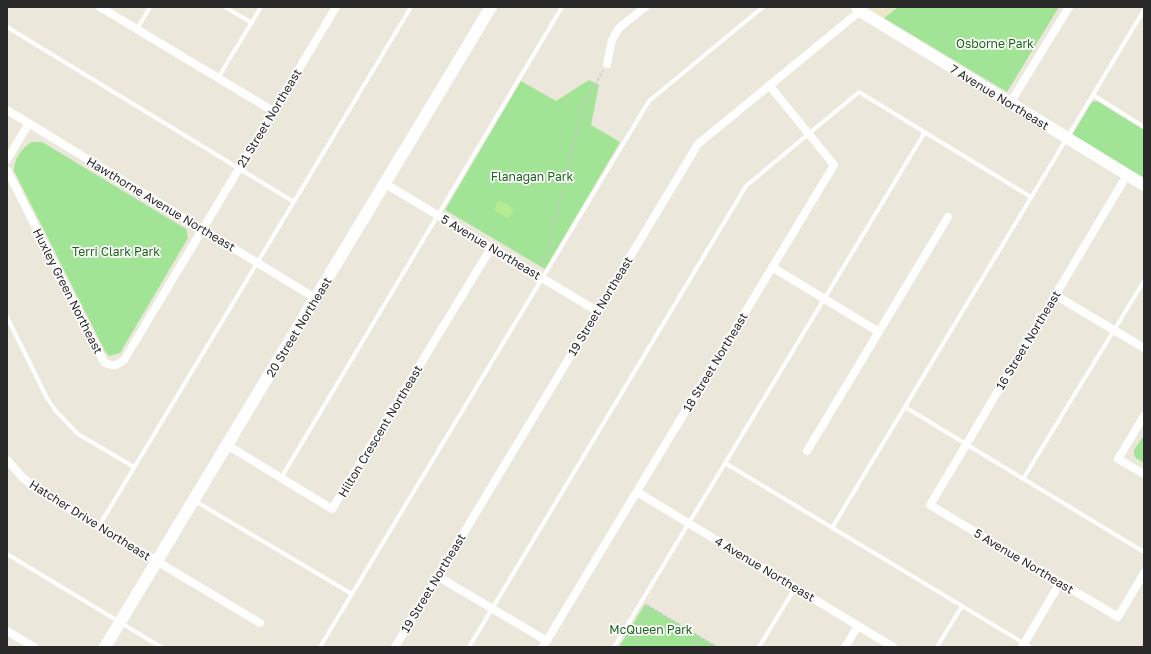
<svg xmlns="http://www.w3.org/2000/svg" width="1151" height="654" font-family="'Golos Text',sans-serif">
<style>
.education{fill:#eee8c9}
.green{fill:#a2e496}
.pitch{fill:#b5eb91}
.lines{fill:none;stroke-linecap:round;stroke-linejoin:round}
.path{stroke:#c7c7c7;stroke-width:1.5;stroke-dasharray:3 2;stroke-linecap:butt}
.lane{stroke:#fff;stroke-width:4}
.street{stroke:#fff;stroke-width:8}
.secondary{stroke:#fff;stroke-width:12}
.labels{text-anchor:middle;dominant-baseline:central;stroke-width:3.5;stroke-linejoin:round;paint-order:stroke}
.park-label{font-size:12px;fill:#1b6718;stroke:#fff}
.street-label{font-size:12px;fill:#292929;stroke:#fff}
</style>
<rect width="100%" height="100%" fill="#ece7db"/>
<path class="education" d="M869 7H898L884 18Z"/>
<path class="green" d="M898 7H1059L1007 92 884 18Z
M589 80 599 85 591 125 620 142 545 269 445 210 521 81 556 101Z
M1097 101 1144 130V178L1072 135 1092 102Z
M32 142H42L186 229 188 238 120 353 109 356 105 351 14 171C14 159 22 147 32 142Z
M1144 435V463L1136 458 1134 454V450Z
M645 604 717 647H619Z"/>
<path class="pitch" d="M499 200 514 209 508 219 494 210Z"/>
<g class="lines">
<path class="path" d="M540 266 549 247 583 105 603 71
M647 605 717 647
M637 647 640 630 649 607
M693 647 700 637"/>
<path class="lane" d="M225 7 252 23
M7 27 294 202
M137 29 150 7
M218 78 261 7
M1093 95 1144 127
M7 317 47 398 55 410 78 434 134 467
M905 407 1144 552
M725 463 1030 647
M281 478 562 7
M1023 479 1144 281
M195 501 352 594
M99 526 411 7
M832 528 1144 10
M7 554 161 647
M320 647 649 101 763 7
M469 647 746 186 859 92 1031 197
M614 647 925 132
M759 647 795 588
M937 647 962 606"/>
<path class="street" d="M100 7 273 111
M607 64 612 40 619 28 645 7
M1010 103 1069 7
M7 110 315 298
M7 160 29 123
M7 170 104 362C112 367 117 366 124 360L336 7
M1127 175 930 505 1118 617 1144 573
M384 183 597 311
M772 267 879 332
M1055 295 1144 348
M1144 416 1118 459 1144 474
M227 445 332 509 491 248
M807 451 948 217
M7 460 23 478 41 492 260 623
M637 492 893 647
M437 576 547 641
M7 631 34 647
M395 647 698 144 860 11
M543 647 834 165 769 85
M845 647 858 626
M1022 647 1060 583"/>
<g class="secondary">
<path id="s1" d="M857 7 860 11 1144 185"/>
<path id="s2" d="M105 647 491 7"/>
</g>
</g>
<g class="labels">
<g class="park-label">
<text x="995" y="43">Osborne Park</text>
<text x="532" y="176">Flanagan Park</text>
<text x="116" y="251">Terri Clark Park</text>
<text x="651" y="629">McQueen Park</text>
</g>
<g class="street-label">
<text stroke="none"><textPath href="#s1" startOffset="169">7 Avenue Northeast</textPath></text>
<text transform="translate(269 118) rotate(-59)">21 Street Northeast</text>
<text transform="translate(161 204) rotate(31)">Hawthorne Avenue Northeast</text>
<text transform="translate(491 247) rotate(31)">5 Avenue Northeast</text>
<text transform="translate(68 291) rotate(63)">Huxley Green Northeast</text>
<text transform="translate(600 306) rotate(-59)">19 Street Northeast</text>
<text stroke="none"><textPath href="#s2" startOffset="374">20 Street Northeast</textPath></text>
<text transform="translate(1028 340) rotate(-59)">16 Street Northeast</text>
<text transform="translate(715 362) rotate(-59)">18 Street Northeast</text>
<text transform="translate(380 431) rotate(-59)">Hilton Crescent Northeast</text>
<text transform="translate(90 520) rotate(32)">Hatcher Drive Northeast</text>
<text transform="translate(1024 561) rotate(31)">5 Avenue Northeast</text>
<text transform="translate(765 569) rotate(31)">4 Avenue Northeast</text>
<text transform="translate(433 583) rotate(-59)">19 Street Northeast</text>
</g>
</g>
<rect width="1151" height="654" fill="none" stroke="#292929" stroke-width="16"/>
</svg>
